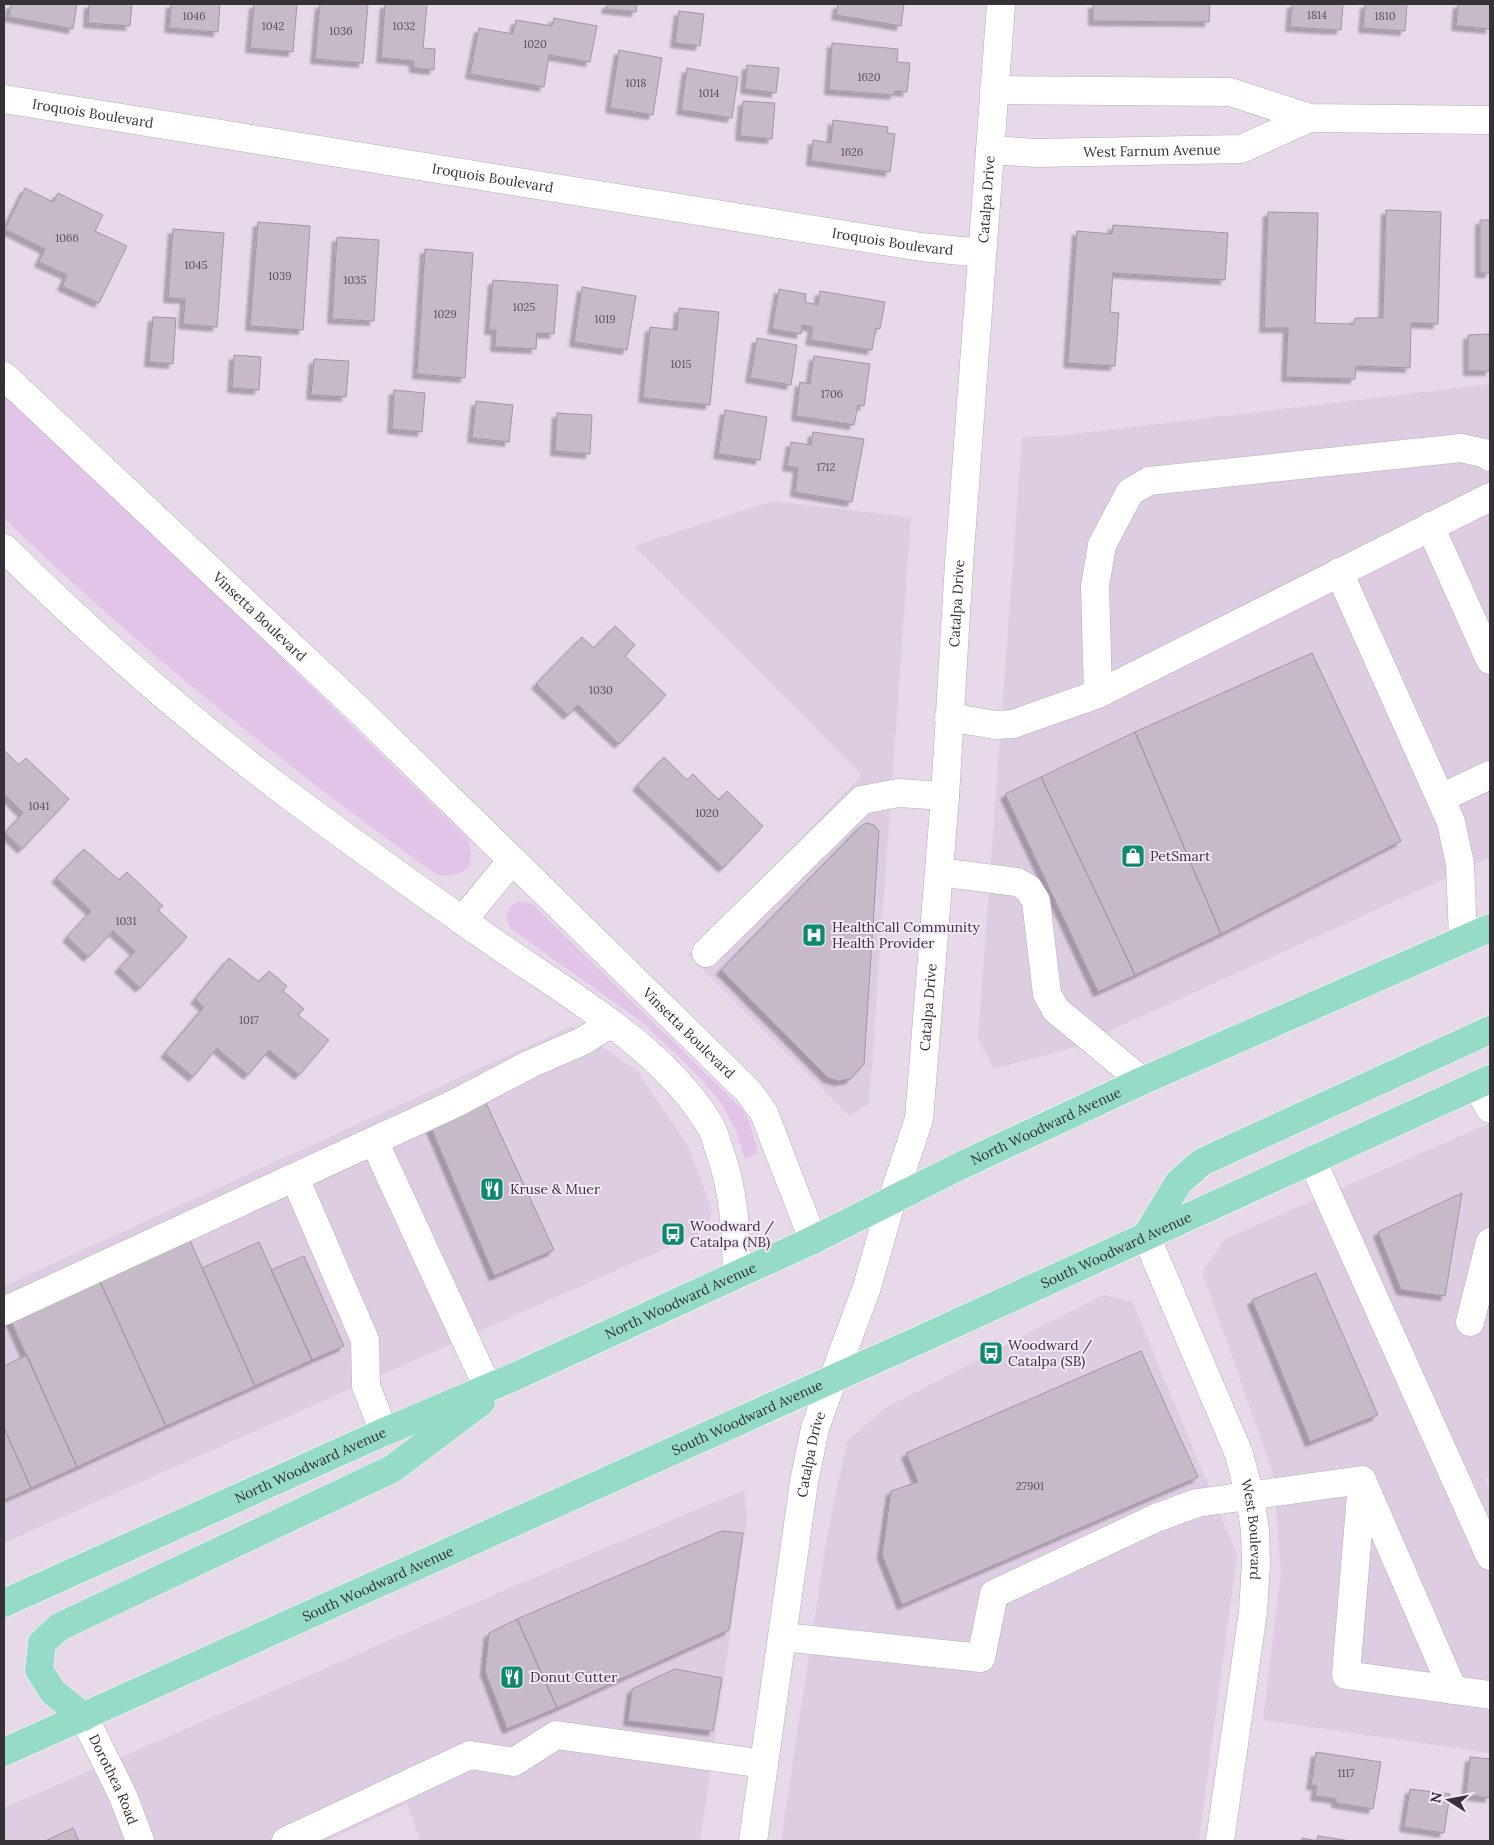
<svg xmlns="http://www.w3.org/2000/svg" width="1494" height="1845" font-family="Lora,serif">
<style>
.built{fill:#decce2}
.green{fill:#e1c4e7}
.building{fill:#c6b9c8;stroke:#a295a4;filter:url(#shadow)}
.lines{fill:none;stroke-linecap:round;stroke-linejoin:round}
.minor-casing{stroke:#b8abbb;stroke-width:29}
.major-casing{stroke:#fff;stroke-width:29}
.minor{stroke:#fff;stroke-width:28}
.major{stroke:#95dbc7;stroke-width:28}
.labels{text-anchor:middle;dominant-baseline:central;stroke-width:4;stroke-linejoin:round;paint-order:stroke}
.number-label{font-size:11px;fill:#5a525b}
.street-label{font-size:14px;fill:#363037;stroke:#f4e7f7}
.poi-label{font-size:14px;fill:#363037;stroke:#f4e7f7;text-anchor:start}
</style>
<defs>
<filter id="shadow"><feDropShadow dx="-4.5" dy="4.5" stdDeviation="1" flood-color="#0004"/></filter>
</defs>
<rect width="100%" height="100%" fill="#e7d9ea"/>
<path class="built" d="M1490 384V858L1072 1048 994 1069 978 1039 1022 437 1066 435Z
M772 501 911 517 869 1104 849 1116 688 955 862 775 634 546Z
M572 1026 637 1071 688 1146 712 1209 707 1230 4 1543V1286Z
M1490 1123V1478H1485L1490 1491V1753L1263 1720 1281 1572 1273 1473 1202 1272 1225 1239Z
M1103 1295 1132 1301 1237 1555 1199 1841H781L827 1536 847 1442 885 1408Z
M744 1490 747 1520 700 1841H420L407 1804 326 1841H4V1808L514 1586Z"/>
<path class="green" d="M4 388 468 839C477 866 464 878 437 875 285 766 139 649 4 518Z
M519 901 532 904 744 1111 750 1124 758 1153 745 1159 736 1130 722 1105 704 1082 677 1055 642 1022 511 929 506 918 511 906Z"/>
<path class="building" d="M11 4H77L73 29 9 17Z
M89 4H132L130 26 88 23Z
M171 4H220L218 32 169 28Z
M254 4H297L293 52 250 48Z
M320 4H368L363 63 315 59Z
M385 4H427L423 48 435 49 434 70 414 68V61L381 58Z
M607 4H637L636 12 606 9Z
M838 4H904L901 26 836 15Z
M1093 4H1210L1209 22 1093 21Z
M1292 4H1343L1341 30 1290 27Z
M1365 4H1407L1405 31 1363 28Z
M1458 4H1490V29L1456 26Z
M679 11 704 14 700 46 675 43Z
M554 18 597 26 590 62 549 55 544 87 470 74 479 28 513 34 516 20 552 26Z
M832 43 898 49 897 62 910 63 907 92 895 91 894 95 829 90Z
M619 50 662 58 653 115 610 108Z
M747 65 779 68 776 93 745 89Z
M687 68 738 77 732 118 681 110Z
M743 101 775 103 772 139 740 136Z
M833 120 888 127 887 133 895 134 890 172 811 161 813 140 831 143Z
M25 188 53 202 58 193 103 215 95 231 127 246 99 303 62 286 67 275 39 262 45 249 5 229Z
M1386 210 1441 212 1438 324 1411 323 1410 368 1356 366 1355 379 1286 377 1288 328H1264L1268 212 1318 213 1315 323 1354 324 1355 318H1383Z
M1480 220H1490V273H1480Z
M258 222 310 226 303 330 250 326Z
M1113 225 1228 233 1225 280 1113 273 1110 312 1119 313 1115 366 1068 363 1077 231 1112 234Z
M173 229 224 233 217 327 183 324 185 299 168 298Z
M337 237 379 240 374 321 332 319Z
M425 249 473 253 465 378 417 374Z
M493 280 558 285 554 334 537 333 536 349 495 347 496 330H489Z
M582 287 636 296 627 350 574 342Z
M779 289 806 294 805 302 818 305 820 291 885 302 880 329 876 328 872 350 810 340 813 327 802 325 801 334 772 329Z
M679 308 719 312 710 405 643 398 650 327 677 330Z
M153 317 176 318 173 364 149 362Z
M1490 334V371H1468V335Z
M757 338 797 345 791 385 750 378Z
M234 355 261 357 259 390 232 388Z
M814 356 870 364 864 406 858 405 854 425 796 416 800 382 810 384Z
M314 359 349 361 346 397 311 395Z
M394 390 425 393 422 432 392 429Z
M476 401 513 405 509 442 472 438Z
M725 410 767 417 760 460 718 454Z
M557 413 592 415 590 454 555 451Z
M813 432 864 439 852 502 795 492 798 468 787 466 791 442 811 445Z
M615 626 635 645 625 656 666 695 619 744 578 705 568 715 536 684 582 637 594 648Z
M1312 653 1401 841 1221 934 1135 732Z
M1135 732 1221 934 1135 975 1041 777Z
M4 750 19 765 26 758 69 799 22 849 5 833 23 813 4 794Z
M664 757 687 780 693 774 719 800 727 791 763 826 723 868 637 786Z
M1041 777 1135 975 1098 992 1005 794Z
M866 823 874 825 879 831 864 1064 850 1079 839 1081 828 1078 721 970 860 827Z
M84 849 119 880 127 872 163 906 158 910 187 937 140 988 119 968 135 951 113 931 88 957 67 937 91 911 56 878Z
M229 958 259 982 269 971 287 986 283 991 304 1009 298 1015 329 1040 299 1075 269 1050 248 1075 217 1048 193 1077 165 1053 204 1007 195 999Z
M486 1103 554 1250 494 1276 431 1128Z
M1462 1193 1445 1296 1401 1290 1378 1232Z
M188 1236 255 1386 166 1426 98 1277Z
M259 1242 312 1360 255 1386 202 1268Z
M304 1256 344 1346 312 1360 271 1270Z
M1316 1273 1378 1415 1310 1442 1252 1300Z
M98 1277 166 1426 77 1467 9 1317Z
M1141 1351 1198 1477 902 1605 882 1555 891 1491 918 1482 906 1453Z
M27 1355 77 1467 31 1488 4 1428V1366Z
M4 1428 31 1488 4 1500Z
M722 1531 743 1533 729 1630 557 1708 517 1619Z
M517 1619 557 1708 507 1729 485 1671 489 1633Z
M675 1669 722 1678 713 1731 628 1721 632 1689Z
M1316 1752 1381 1762 1373 1809 1336 1803V1799L1315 1796 1317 1786 1311 1785Z
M1470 1757 1490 1759V1798L1466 1795Z
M1410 1789 1450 1794 1444 1833 1404 1827Z
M73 1828 79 1841H45Z
M1318 1836 1351 1841H1301L1302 1838 1317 1841Z"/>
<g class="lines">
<g class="minor-casing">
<g id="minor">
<path d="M994 90 1230 92 1310 118 1490 120"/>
<path id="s1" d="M4 99 921 247 982 253"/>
<path id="s2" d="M990 150 1037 153 1241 149 1310 118"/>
<path id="s3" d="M4 376 357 708 749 1092 764 1113 813 1240"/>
<path d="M1430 526 1490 660"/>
<path d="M4 548C90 633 182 714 278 787 350 841 423 893 496 944 569 995 665 1048 711 1127 715 1134 717 1144 720 1152 734 1192 736 1231 737 1273"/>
<path d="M1339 572 1451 822 1460 864 1463 938"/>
<path d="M1098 694 1095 586 1102 545 1130 492 1149 481 1461 448 1484 453 1490 457"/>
<path d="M949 717 995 725 1013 724 1098 694 1490 497"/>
<path d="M1441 798 1490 775"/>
<path d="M939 872 1017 882 1028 888 1036 901 1047 994 1056 1010 1142 1081"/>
<path d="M462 921 512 860"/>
<path d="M706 953 862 800 898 793 945 796"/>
<path d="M1476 1085 1490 1109"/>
<path d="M374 1141 488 1388"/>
<path d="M1312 1160 1490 1556"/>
<path d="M295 1178 365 1340 366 1386 384 1432"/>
<path id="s4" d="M1146 1236 1239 1454 1250 1497 1255 1530 1256 1563 1253 1612 1220 1841"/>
<path d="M4 1311 456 1103 530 1064 583 1041 610 1024"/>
<path d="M1470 1322 1490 1242"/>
<path d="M1362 1483 1346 1675 1490 1695"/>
<path d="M783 1637 981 1658 994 1594 1156 1518 1197 1503 1362 1480 1453 1690"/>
<path id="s5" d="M84 1717 123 1796 140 1841"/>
<path d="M286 1841 470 1755 514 1762 556 1735 764 1764"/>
<path id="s6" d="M753 1841 804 1482 815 1428 867 1287 891 1203 919 1119 945 796 959 564 1001 4"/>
</g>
</g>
<g class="major-casing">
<g id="major">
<path d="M1146 1236 1179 1182 1202 1162 1490 1030"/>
<path id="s7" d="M4 1603 384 1432 514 1377 813 1240 960 1166 1142 1081 1490 928"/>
<path d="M84 1717 53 1692 39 1670 42 1643 59 1627 392 1469 481 1402"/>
<path id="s8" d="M4 1752 928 1336 1490 1079"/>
</g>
</g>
<use href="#minor" class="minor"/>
<use href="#major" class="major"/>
</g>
<defs>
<g id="shop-square" transform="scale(1.25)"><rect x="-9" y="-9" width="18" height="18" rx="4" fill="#0d8a6e" stroke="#f4e7f7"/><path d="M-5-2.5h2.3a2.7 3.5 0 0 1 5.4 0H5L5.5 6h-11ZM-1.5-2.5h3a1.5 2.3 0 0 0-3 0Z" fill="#fff"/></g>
<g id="hospital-square" transform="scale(1.25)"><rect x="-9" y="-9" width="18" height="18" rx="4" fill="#0d8a6e" stroke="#f4e7f7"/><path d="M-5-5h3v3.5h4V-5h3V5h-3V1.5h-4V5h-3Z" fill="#fff"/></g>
<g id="restaurant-square" transform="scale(1.25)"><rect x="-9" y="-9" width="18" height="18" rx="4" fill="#0d8a6e" stroke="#f4e7f7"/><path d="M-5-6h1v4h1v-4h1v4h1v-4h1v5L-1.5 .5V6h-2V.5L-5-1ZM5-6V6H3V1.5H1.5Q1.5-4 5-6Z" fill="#fff"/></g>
<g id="bus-square" transform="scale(1.25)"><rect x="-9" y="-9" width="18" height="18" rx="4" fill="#0d8a6e" stroke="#f4e7f7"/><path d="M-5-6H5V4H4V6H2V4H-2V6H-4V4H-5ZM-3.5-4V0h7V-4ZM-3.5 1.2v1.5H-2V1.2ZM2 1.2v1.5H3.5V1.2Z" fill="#fff"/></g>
</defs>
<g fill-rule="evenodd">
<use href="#shop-square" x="1133" y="856"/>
<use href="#hospital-square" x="814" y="935"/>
<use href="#restaurant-square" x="492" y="1189"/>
<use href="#bus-square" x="673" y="1234"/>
<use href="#bus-square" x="991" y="1353"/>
<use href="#restaurant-square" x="512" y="1677"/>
</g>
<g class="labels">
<g class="number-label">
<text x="1317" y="15">1814</text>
<text x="194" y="16">1046</text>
<text x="1385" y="16">1810</text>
<text x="273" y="26">1042</text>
<text x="404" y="26">1032</text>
<text x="341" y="31">1036</text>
<text x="535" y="44">1020</text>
<text x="869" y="77">1620</text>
<text x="636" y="83">1018</text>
<text x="709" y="93">1014</text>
<text x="852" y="152">1626</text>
<text x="67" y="238">1066</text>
<text x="196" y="265">1045</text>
<text x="280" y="276">1039</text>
<text x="355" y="280">1035</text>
<text x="524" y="307">1025</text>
<text x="445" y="314">1029</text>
<text x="605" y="319">1019</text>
<text x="681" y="364">1015</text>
<text x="832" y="394">1706</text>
<text x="826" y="467">1712</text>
<text x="601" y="690">1030</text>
<text x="39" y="806">1041</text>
<text x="707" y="813">1020</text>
<text x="126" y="921">1031</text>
<text x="249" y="1020">1017</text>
<text x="1030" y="1486">27901</text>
<text x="1346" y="1773">1117</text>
</g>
<g class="street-label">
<text stroke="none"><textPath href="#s1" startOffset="90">Iroquois Boulevard</textPath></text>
<text stroke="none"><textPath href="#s2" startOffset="162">West Farnum Avenue</textPath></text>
<text stroke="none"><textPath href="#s1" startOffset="495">Iroquois Boulevard</textPath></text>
<text stroke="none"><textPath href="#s6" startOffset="1666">Catalpa Drive</textPath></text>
<text stroke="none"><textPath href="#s1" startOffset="900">Iroquois Boulevard</textPath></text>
<text stroke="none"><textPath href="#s6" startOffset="1261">Catalpa Drive</textPath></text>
<text stroke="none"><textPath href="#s3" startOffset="351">Vinsetta Boulevard</textPath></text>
<text stroke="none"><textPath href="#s6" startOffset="856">Catalpa Drive</textPath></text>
<text stroke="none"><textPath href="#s3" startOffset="949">Vinsetta Boulevard</textPath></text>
<text stroke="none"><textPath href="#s7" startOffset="1146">North Woodward Avenue</textPath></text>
<text stroke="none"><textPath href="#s8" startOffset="1220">South Woodward Avenue</textPath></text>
<text stroke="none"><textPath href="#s7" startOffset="741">North Woodward Avenue</textPath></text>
<text stroke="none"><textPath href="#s8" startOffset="815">South Woodward Avenue</textPath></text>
<text stroke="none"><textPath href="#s6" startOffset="391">Catalpa Drive</textPath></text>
<text stroke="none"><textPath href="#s7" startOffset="336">North Woodward Avenue</textPath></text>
<text stroke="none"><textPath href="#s4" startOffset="314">West Boulevard</textPath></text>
<text stroke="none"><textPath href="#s8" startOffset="410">South Woodward Avenue</textPath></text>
<text stroke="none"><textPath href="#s5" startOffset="69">Dorothea Road</textPath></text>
</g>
<g class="poi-label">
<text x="1150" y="856">PetSmart</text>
<text x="832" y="927">HealthCall Community<tspan x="832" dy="16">Health Provider</tspan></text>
<text x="510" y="1189">Kruse &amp; Muer</text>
<text x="690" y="1226">Woodward /<tspan x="690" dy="16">Catalpa (NB)</tspan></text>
<text x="1008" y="1345">Woodward /<tspan x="1008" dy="16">Catalpa (SB)</tspan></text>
<text x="530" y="1677">Donut Cutter</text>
</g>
</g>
<rect width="1494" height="1845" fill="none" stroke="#363037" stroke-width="10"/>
<g transform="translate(1449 1800) rotate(281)" stroke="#f4e7f7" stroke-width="4" paint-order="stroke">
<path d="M0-4L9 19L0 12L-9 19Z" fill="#363037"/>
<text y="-8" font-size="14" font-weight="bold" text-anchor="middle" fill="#363037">N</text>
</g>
</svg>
